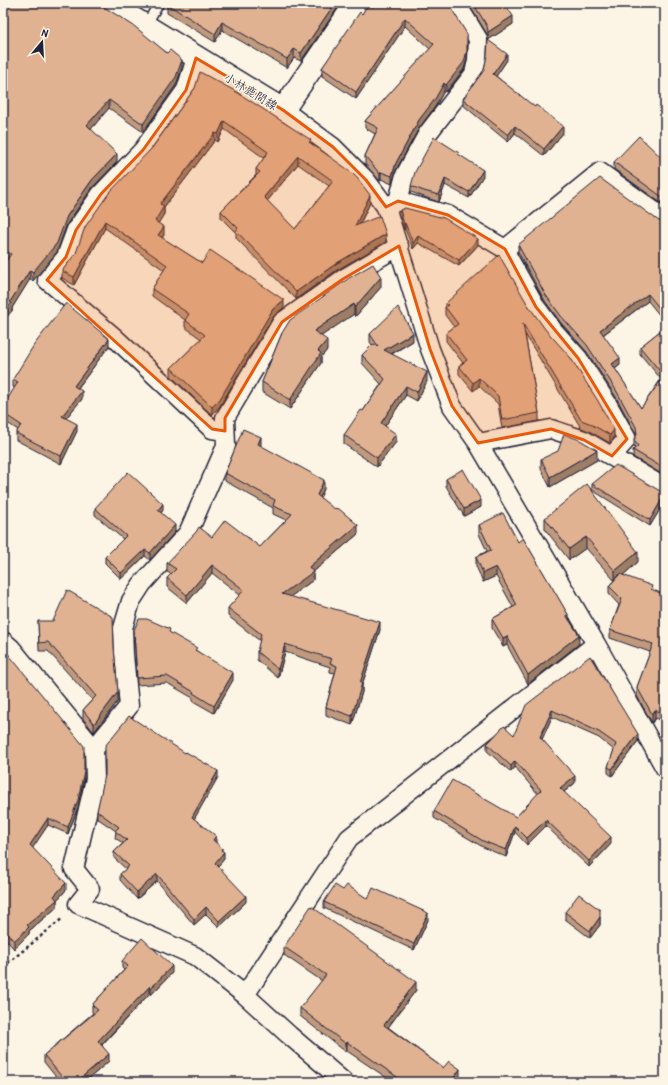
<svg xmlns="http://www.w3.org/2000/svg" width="668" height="1085" font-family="'Patrick Hand','Klee One',sans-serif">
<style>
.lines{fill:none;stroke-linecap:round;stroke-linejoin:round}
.service-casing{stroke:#22223b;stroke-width:12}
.minor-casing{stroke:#22223b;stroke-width:21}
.secondary-casing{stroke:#22223b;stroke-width:25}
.path{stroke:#22223b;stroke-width:2.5;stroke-dasharray:3 3;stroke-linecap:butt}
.service{stroke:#fcf5e5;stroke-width:9}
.minor{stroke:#fcf5e5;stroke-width:18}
.secondary{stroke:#fcf5e5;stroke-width:22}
.wall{fill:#c1997d;stroke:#22223b;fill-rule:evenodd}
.shaded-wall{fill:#9d7d66;stroke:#22223b}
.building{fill:#e0b291;stroke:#22223b;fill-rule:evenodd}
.marked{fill:#e8590c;fill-opacity:0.2;stroke:#e8590c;stroke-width:3;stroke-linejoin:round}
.labels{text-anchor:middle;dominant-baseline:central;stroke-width:3;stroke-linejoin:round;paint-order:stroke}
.street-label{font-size:12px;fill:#22223b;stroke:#fcf5e5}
</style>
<rect width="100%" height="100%" fill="#fcf5e5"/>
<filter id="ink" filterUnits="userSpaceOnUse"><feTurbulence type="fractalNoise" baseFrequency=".025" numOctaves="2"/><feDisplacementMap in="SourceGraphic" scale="8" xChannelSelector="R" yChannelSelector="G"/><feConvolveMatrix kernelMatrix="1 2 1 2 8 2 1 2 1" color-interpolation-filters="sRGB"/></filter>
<g filter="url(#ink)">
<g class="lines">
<g class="service-casing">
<path id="service" d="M146 25 159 3"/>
</g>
<g class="minor-casing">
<path id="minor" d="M196 58 186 90 143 150 101 194 76 230 66 257 47 280 113 336 212 429 225 431
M283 110 333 147 366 180 386 207 430 349 452 406 478 443 596 644 665 768
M398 201 405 175 428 133 474 74 477 60 478 39 456 3
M386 207 398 201 448 215 505 249 509 259 536 307 553 330 578 358 607 403 627 439 612 456
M505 249 600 172 665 219
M478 443 551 429 584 440 665 488
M3 641 11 648 94 749 95 779 74 869 90 889 78 904 195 956 245 995 289 1035 344 1082
M94 749 129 706 124 655 123 628 131 601 142 584 188 533 226 446 225 418 282 322 343 279 399 246
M245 995 349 838 596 644"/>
</g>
<g class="secondary-casing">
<path id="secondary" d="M108 3 283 110 356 3"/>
</g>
<path class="path" d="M3 967 63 918"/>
<use href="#service" class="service"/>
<use href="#minor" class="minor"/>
<use href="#secondary" class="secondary"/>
</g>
<path class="wall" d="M3 3 101 5 182 68 176 85 143 132 109 108 91 129 117 162 92 188 67 224 57 252 33 281 30 279 12 308V311L7 260 3 256Z
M164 3H339V6L301 61 294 58 287 68 222 30 215 42 167 13V5Z
M375 3 467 42V59L464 69 446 92 444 91 435 107 419 128 396 170 392 184 381 179 380 181 365 164V156L375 134 365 128V121L430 49 405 26 356 99 322 76V68L362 14 373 7Z
M468 3H504L513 24 488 40 487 34Z
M487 55 507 60 496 76 563 133 544 156 515 133 508 142 463 105V99L484 70Z
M195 88 311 143 370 203 360 224 386 242 337 270 296 299 236 238V233L221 218V211L256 175V169L264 158 224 129 218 142 215 140 164 207V214L158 223 164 235 162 238 202 263 284 307 273 317 220 406 212 415 171 376V368L201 339 185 327V320L152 296V289L164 270 105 228 74 285 62 278V271L76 253ZM298 164 329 186 295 229 267 201Z
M459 155 483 176 469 198 445 185 439 202 424 197 411 192V186Z
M665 161V206L614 169V162Z
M400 210 478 245 459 266 418 243 413 249 405 229 404 230 400 216Z
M659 221 665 222V322L648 301 603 335 620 365 615 369 641 408 661 379 640 354V347L665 327V476L633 457V450L635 448 634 447V440L636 435V434L616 397 587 352 561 323 545 301 518 252V245Z
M381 287 355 317 354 314 321 336 327 350 321 357V363L290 409 262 392V382L282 333Z
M446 303 528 305 614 438 610 443 589 431 581 428 525 334 539 413V421L502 428 498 404 479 386 473 391 459 374V366L463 363 446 341V333L454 327 445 315V307H446Z
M370 334 413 341 392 354 427 381 417 401 406 395 385 426 396 442 377 467 344 444V435L363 411 381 384 362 363V355L372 345 370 342Z
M109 346 78 388 82 399 66 418 77 431 61 464 16 440V433L18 430 3 420V406L15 388 13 387V379Z
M261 445 260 446 324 489 320 498 358 534 313 572V580L290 597 380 630 362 685V692L352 725 326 715V707L335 673 330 672V667L285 652 278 678 257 660V652L260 641 228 616V608L240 595 212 573 187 603 167 587V578L171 574 167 572V563L212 537 260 547 286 520 273 514V508L225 481V473Z
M541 459 597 460 550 487 541 469Z
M446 479 481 507 464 516 446 486Z
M592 484 665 492V501L650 526 592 490Z
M95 508 163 510 161 513 175 532 150 560 145 556 121 579 105 563V557L123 539 95 515Z
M545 518 638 562 623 575 652 590 665 595V723L655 718 652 723 637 696V687L650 652 610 638V630L619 605 609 594V586L614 580 586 548 569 560 545 529Z
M479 525 518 542 569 616V620L579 644 528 684 507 645 503 647 492 628V619L513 607 496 576 483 582 476 566V557L487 551 479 534Z
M38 621 114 647 118 701 94 732 83 719V710L92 700 48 651H39Z
M134 630 170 633 197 651 233 680 214 713 193 701V698L167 683 137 685Z
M3 649 84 778 78 807 68 834 48 825 32 848 66 890 57 900V907L29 931V934L14 949 3 936Z
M590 656 638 741 612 776 608 773V767L614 750 599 738 552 717 542 739 575 783 564 792 611 844 589 867 546 826 527 845 515 832 506 857 483 847 434 818V811L516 817 538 794 515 767 511 772 487 751V744L514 735Z
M218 777 194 819 222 851 224 859 218 866 246 902 219 927 206 914 194 925 157 881 137 899 120 880V874L126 869 114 858V852L123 843 115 838 116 831 97 818V811Z
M343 890 428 920 414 950 324 908V902Z
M565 912 600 917V925L590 938 565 919Z
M284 947 416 990 388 1027 443 1068 460 1077 456 1082H393L347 1051 346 1052 300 1016V1008L322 981 284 955Z
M122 961 172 973 151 995 150 993 102 1045 109 1061 85 1082H60L44 1062V1055L93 1013 92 1012V1005L124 970 122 968Z"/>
<path class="shaded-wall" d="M335 3H339V6L301 61V53Z
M513 16V24L488 40V32Z
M405 18V26L356 99V92Z
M222 22V30L215 42V34Z
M467 34V59L464 69 446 92V85Z
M294 49V58L287 68V59Z
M507 54V60L493 81V74Z
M182 60V68L176 85 143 132V124Z
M444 83V91L435 107 419 128 396 170 392 184V176L396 163 419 120Z
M109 100V108L87 134V125Z
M224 121V129L218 142V134Z
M515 126V133L508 142V135Z
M563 126V133L544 156V149Z
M215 133V140L164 207V214L155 229V221L160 204Z
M117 154V162L92 188 67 224 57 252 33 281V272L67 216 92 180Z
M298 156V164L264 205V197Z
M483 170V176L469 198V192Z
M381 172V179L380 181V174Z
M445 179V185L439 202V195Z
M370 195V203L355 233V226Z
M105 221V228L74 285V277Z
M405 223V229L404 230V224Z
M164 227V235L158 243V235Z
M386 234V242L337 270 296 299V292L337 263Z
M418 236V243L413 249V243Z
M478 239V245L459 266V260Z
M30 270V279L12 308V311L3 321V313Z
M381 277V287L355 317V307Z
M648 294V301L600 337V330Z
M284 300V307L273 317 220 406 212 415V407L273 309Z
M354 304V314L314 341V331Z
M413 333V341L384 358V350Z
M109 339V346L74 393V386Z
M327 340V350L321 357V363L290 409V400L318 351Z
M620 358V365L612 371V364Z
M427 372V381L417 401V392Z
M479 378V386L473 391V383Z
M406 386V395L381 432V423Z
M82 391V399L62 423V416Z
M77 424V431L61 464V456Z
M614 430V438L610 443V435Z
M396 434V442L377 467V458Z
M261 437V445L258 453V444Z
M597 450V460L550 487V477Z
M324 480V489L317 504V495Z
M665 494V501L650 526V520Z
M481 500V507L464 516V509Z
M163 504V510L158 517V510Z
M175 525V532L150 560V553Z
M358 525V534L313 572V580L282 603V594L309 567Z
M586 537V548L569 560V549Z
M145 550V556L121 579V573Z
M638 552V562L615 582V571Z
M212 565V573L187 603V595Z
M496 567V576L483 582V573Z
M380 622V630L362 685V692L352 725V716L360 683Z
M579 635V644L528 684V675Z
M507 636V645L503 647V638Z
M285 644V652L278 678V669Z
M233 673V680L214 713V706Z
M118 692V701L94 732V724Z
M552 710V717L540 744V737Z
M655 710V718L652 723V714Z
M638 734V741L612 776V769Z
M515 761V767L511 772V766Z
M84 771V778L78 807 68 834V827Z
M218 771V777L192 823V817Z
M575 776V783L560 795V788Z
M48 818V825L30 852V845Z
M546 820V826L527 845V838Z
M515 826V832L506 857V850Z
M216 836V843L213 840Z
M611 837V844L589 867V861Z
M222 848V855L224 852V859L215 870V863Z
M157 874V881L137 899V892Z
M66 883V890L57 900V907L29 931V934L14 949V941L27 925Z
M246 896V902L219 927V921Z
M206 907V914L194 925V919Z
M428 913V920L414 950V944Z
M600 917V925L590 938V931Z
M172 966V973L151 995V988Z
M416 982V990L384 1033V1025Z
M150 986V993L98 1048V1041Z
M347 1042V1051L346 1052V1044Z
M109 1054V1061L85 1082H76Z
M460 1069V1077L456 1082H451Z"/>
<path class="building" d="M3 3H99L101 5 134 26 167 53 170 50 182 60 176 77 143 124 109 100 87 125 117 154 92 180 67 216 57 243 33 272 30 270 10 302 12 303 3 313V265L11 254 3 248Z
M167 3H335L301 53 294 49 287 59 222 22 215 34 167 4Z
M375 3H448L467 34V51L464 62 446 85 444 83 435 99 419 120 396 163 392 176 381 172 380 174 365 156 378 128 365 121 434 44 405 18 356 92 322 68 360 12 362 14 368 4 373 7Z
M473 3H504L513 16 488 32 487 26Z
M488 40 507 54 493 74 535 107 536 105 563 126 544 149 515 126 508 135 463 99 484 70 487 55Z
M200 72 235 91 311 140 309 142 350 171 358 179 370 195 355 226 380 216 386 234 337 263 296 292 236 231 238 228 221 211 260 172 256 169 268 152 224 121 218 134 215 133 160 204 164 206 155 221 164 227 158 235 202 263 210 250 284 300 273 309 220 399 212 407 171 368 205 335 185 320 189 314 152 289 167 265 105 221 74 277 62 271 76 253 85 227 109 193 152 148 195 88ZM298 156 333 181 295 229 264 197Z
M639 136 665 161V199L614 162Z
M434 137 459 153 458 154 483 170 469 192 445 179 439 195 424 191 411 186 415 172Z
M600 178 659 221 665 222V315L648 294 600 330 620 358 612 364 641 408 664 376 640 347 665 327V469L633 450 638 446 634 440 637 434 636 427 616 390 587 345 561 316 545 294 518 245Z
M405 208 444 218 478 239 459 260 418 236 413 243 405 223 404 224 400 210Z
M499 255 528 305 545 329 570 357 598 401 614 430 610 435 589 423 581 420 523 324 539 413 502 420 498 396 479 378 473 383 459 366 467 360 446 333 458 324 445 307 448 305 446 303Z
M373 264 381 277 355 307 354 304 314 331 327 340 318 351 321 353 290 400 262 382 282 333 290 320 349 278Z
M66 303 109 339 74 386 82 391 62 416 77 424 61 456 16 433 21 425 3 413V406L18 382 13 379 34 345Z
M398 307 413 333 384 350 427 372 417 392 406 386 381 423 396 434 377 458 344 435 361 410 363 411 385 379 362 355 373 344 378 346 370 334Z
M243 429 261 437 258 444 324 480 317 495 333 508 339 509 358 525 309 567 313 572 282 594 380 622 360 683H362L352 716 326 707 337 666 330 663 332 659 285 644 278 669 257 652 261 634 228 608 244 590 212 565 187 595 167 578 176 569 167 563 196 532 199 527 212 537 225 520 260 547 292 514 273 506 275 500 225 473Z
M564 434 580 440 597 450 550 477 541 459 558 451Z
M616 465 660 491 665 492V494L650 520 592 484Z
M463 469 481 500 464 509 446 479Z
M128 472 163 504 158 510 175 525 150 553 145 550 121 573 105 557 126 536 95 508Z
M587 484 638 552 615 571 586 537 569 549 545 518Z
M503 513 518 542 523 538 569 616 566 615 579 635 528 675 507 636 503 638 492 619 517 605 496 567 483 573 476 557 491 550 479 525Z
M620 574 652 586 651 589 665 595V714L655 710 652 714 637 687 653 644 610 630 622 599 609 586Z
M67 590 113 617 114 647 118 692 94 724 83 710 96 696 48 642 39 643 38 621H53Z
M139 619H147L170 629 169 632 197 648 195 650 233 673 214 706 193 693 194 692 167 676 137 678 134 630Z
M3 649 5 650 84 746V771L78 800 68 827 48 818 30 845 66 883 54 896 57 900 27 925 29 927 14 941 3 929Z
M590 656 638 734 612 769 608 767 616 744 599 732 552 710 540 737 575 776 560 788 611 837 589 861 546 820 527 838 515 826 506 850 483 841 434 811 452 780 516 817 541 790 515 761 511 766 487 744 504 726 514 735 526 705Z
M129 716 185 753 186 752 218 771 192 817 216 836 213 840 222 848 221 850 224 852 215 863 246 896 219 921 206 907 194 919 157 874 137 892 120 874 129 866 114 852 127 840 115 831 119 827 97 811 105 775V746Z
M335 885 343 890 347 885 368 899 373 888 428 913 414 944 324 902Z
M579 894 600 910V917L590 931 565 912Z
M311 906 416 982 384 1025 443 1068 449 1061 460 1069 451 1082H398L400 1079 347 1042 346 1044 300 1008 326 975 284 947Z
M142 938 172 966 151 988 150 986 98 1041 109 1054 76 1082H66L44 1055 98 1010 92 1005 128 966 122 961Z"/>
</g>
<path class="marked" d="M196 58 283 110 333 147 366 180 386 207 398 201 448 215 505 249 536 307 578 358 627 439 612 456 584 440 551 429 478 443 452 406 430 349 399 246 343 279 282 322 225 418V431L212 429 47 280 66 257 76 230 101 194 143 150 186 90Z"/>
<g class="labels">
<g class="street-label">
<text transform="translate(251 91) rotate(31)">小林鹿間線</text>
</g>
</g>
<rect width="668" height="1085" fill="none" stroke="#fcf5e5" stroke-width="16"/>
<rect x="8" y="8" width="652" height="1069" fill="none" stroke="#22223b" stroke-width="1.5" filter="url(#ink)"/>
<g transform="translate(42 42) rotate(18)" stroke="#fcf5e5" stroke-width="3" paint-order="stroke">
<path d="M0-3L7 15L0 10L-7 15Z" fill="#22223b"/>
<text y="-6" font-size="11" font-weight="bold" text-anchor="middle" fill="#22223b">N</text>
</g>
</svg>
